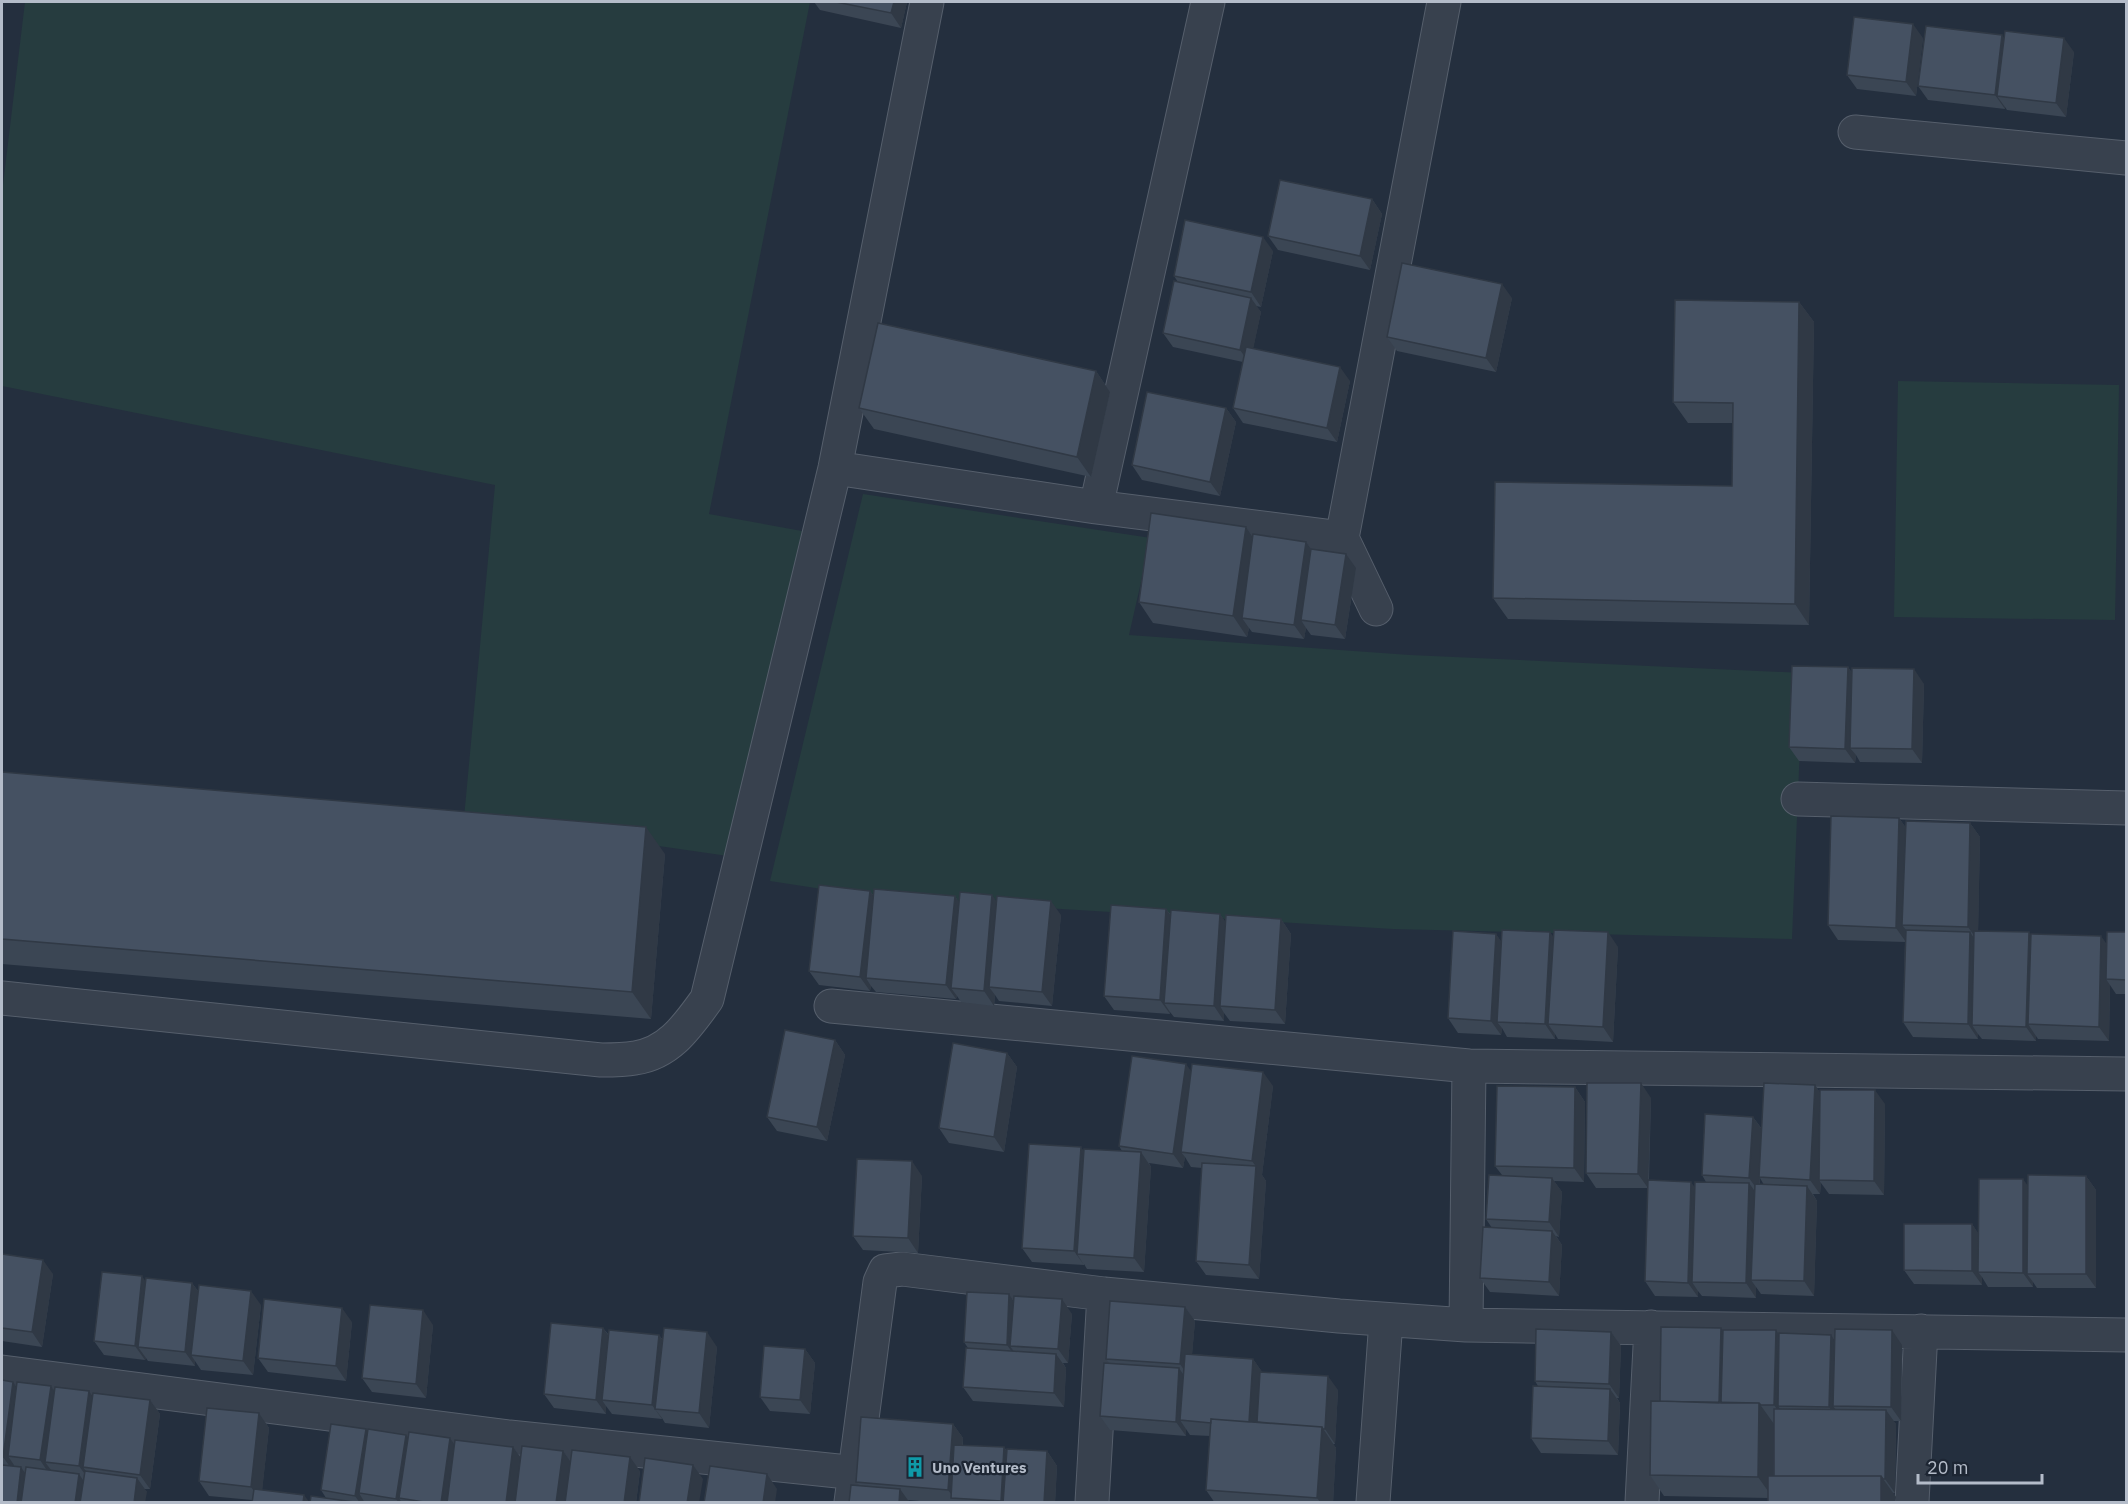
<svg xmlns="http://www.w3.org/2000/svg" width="2128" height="1504" font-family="'IBM Plex Sans',sans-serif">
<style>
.green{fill:#263c3f}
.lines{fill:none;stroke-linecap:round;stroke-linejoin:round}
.street-casing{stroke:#565f6c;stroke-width:35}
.street{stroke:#38414e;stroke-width:33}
.wall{fill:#3b4654;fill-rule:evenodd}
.shaded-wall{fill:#303945}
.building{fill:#455162;stroke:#303945;stroke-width:1.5}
.labels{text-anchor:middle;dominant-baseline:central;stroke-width:4.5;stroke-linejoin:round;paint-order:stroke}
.poi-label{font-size:15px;font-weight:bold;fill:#b4bcc9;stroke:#1d2633;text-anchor:start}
</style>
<rect width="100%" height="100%" fill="#242f3e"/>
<path class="green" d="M25 2H810L709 514 802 531 728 856 464 818 495 485 2 386V193Z
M1898 381 2119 385 2115 620 1894 617Z
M863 494 1151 538 1129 635 1410 655 1803 673 1792 939 1393 929 880 898 770 881Z"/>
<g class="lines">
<g class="street-casing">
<path id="street" d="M1855 132 2126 158
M835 468 1096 507 1342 538
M1096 507 1208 2
M1376 609 1342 538 1444 2
M1798 799 2126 808
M2 998 601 1060C613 1060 624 1060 635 1058 670 1053 688 1025 707 999L835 468 927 2
M831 1006 1469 1066 2126 1074
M1466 1325 1469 1066
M2 1372 509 1437 838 1471
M851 1502 880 1282 885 1271 902 1269 1104 1294 1339 1316 1466 1325 2126 1335
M1092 1502 1104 1294
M1373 1502 1386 1320
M1642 1502 1651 1327
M1912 1502 1921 1331"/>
</g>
<use href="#street" class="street"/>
</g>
<path class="wall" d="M814 2H907L901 28 820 10Z
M1923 38 1916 96 1857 89 1847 75Z
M2004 39 2074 52 2066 117 2007 110 2005 107V109L1928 100 1918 86Z
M1372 199 1382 214 1370 270 1278 250 1268 236Z
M1273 251 1261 307 1256 306 1261 312 1253 348 1350 381 1337 442 1243 423 1233 408 1243 362 1173 347 1163 333 1178 282 1174 276Z
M1512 298 1496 372 1397 351 1387 337Z
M1799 302 1814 322 1809 625 1508 619 1493 598 1732 486 1733 423H1688L1673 402Z
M1096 371 1110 392 1091 477 874 429 859 408Z
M1226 408 1236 422 1220 496 1142 480 1132 465Z
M1246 527 1253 537 1306 542 1311 549 1356 568 1345 639 1311 635 1306 628 1304 639 1252 632 1249 628 1247 637 1153 623 1139 602Z
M1848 667 1852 673 1924 684 1922 763 1860 762 1856 755 1855 763 1799 761 1789 747Z
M2 772 665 854 651 1019 2 964Z
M1899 818 1906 828 1970 823 1980 837 1978 931 2031 935 2107 944 2127 932V994H2116L2110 985 2109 1041 2038 1039 2036 1036V1041L1982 1039 1978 1034V1039L1913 1037 1903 1022 1905 942 1838 940 1828 925Z
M870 891 873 895 955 896 959 903 997 901 1061 915 1052 1006 999 1001 995 995 994 1006 961 1002 957 996 956 999 876 992 871 986 870 991 819 985 809 971Z
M1166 909 1171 915 1220 914 1225 922 1281 919 1291 934 1285 1024 1230 1021 1224 1013V1021L1174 1017 1170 1012V1014L1114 1010 1104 996Z
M1496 934 1501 942 1553 937 1618 947 1613 1042 1558 1039 1555 1034V1039L1507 1037 1502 1028 1501 1035 1458 1033 1448 1018Z
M835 1040 845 1055 827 1141 777 1131 767 1117Z
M1007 1053 1017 1067 1004 1152 949 1143 939 1128Z
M1191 1071 1273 1086 1262 1175 1266 1181 1259 1279 1206 1275 1196 1261 1202 1168 1191 1167 1185 1157 1183 1168 1149 1163 1151 1167 1144 1272 1087 1269 1084 1264V1265L1032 1262 1022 1248 1084 1152 1122 1151 1119 1146Z
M1815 1085 1820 1093 1885 1104 1884 1195 1829 1194 1821 1183 1820 1194H1813L1817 1201 1814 1296 1761 1294 1756 1287V1298L1702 1296 1698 1291V1297L1655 1296 1645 1281 1648 1188H1596L1586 1173 1651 1098 1649 1180 1695 1187 1706 1182 1702 1175 1753 1117 1762 1129ZM1760 1178 1764 1185H1760Z
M1575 1087 1585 1102 1584 1182 1554 1181 1562 1192 1559 1237 1556 1236 1562 1245 1559 1296 1490 1292 1480 1278 1492 1228 1486 1219 1502 1175 1495 1166Z
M922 1176 918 1253 863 1250 853 1236Z
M2086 1176 2096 1190V1288H2037L2033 1282V1287H1988L1982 1277V1285L1914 1284 1904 1270 1972 1224 1979 1235 2028 1185Z
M2 1254 53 1274 42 1347 2 1341Z
M145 1281 192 1283 198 1291 261 1305 253 1375 201 1370 195 1361V1366L148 1361 146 1358 145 1360 104 1355 94 1341Z
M1009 1294 1013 1300 1072 1314 1068 1363H1063L1066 1368 1064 1407 973 1401 963 1387 968 1348 964 1342Z
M1185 1307 1195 1321 1192 1354 1253 1359 1262 1372 1338 1390 1335 1444H1333L1336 1448 1333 1503H1215L1206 1490 1210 1436 1190 1435 1186 1429V1436L1110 1430 1100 1416 1109 1363 1106 1359Z
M352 1322 346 1381 268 1372 258 1358Z
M433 1325 426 1398 372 1392 362 1378Z
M603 1328 609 1335H659L663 1340 717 1347 709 1428 665 1423 662 1418V1419L612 1414 606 1406V1414L554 1408 544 1394Z
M1721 1328 1723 1332 1779 1334 1831 1335 1835 1341 1902 1345 1901 1421H1893L1896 1424 1895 1493H1893L1896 1497 1895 1503H1768V1498L1664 1496 1650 1475 1660 1401Z
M1611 1332 1621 1346 1619 1398H1617L1620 1403 1618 1455 1541 1453 1531 1438 1538 1386 1535 1381Z
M805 1349 815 1363 810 1414 770 1411 760 1397Z
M2 1380 13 1382 17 1387 51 1386 54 1391 93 1397 150 1400 160 1414 150 1489H144L147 1492 2 1503Z
M259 1413 269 1428 262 1490 252 1500 209 1496 199 1481Z
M953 1424 963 1438V1445L1004 1447 1007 1451H1047L1057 1466 1055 1503H942L908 1500 910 1503H849L859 1485 856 1482Z
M366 1429 368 1433 406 1435 408 1438 454 1444 513 1447 521 1458 563 1451 570 1461 640 1471 636 1503H310L326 1498 321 1490Z"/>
<path class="shaded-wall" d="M894 2H907L901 28 891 13Z
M1913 24 1923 38 1916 96 1906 82Z
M2002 35 2012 50 1997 96 2005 107V109L1995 95Z
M2064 38 2074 52 2066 117 2056 103Z
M1372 199 1382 214 1370 270 1360 256Z
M1263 237 1273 251 1261 307 1251 292Z
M1502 284 1512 298 1496 372 1486 358Z
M1251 298 1261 312 1250 364 1240 350Z
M1799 302 1814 322 1809 625 1795 604Z
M1340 367 1350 381 1337 442 1327 428Z
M1096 371 1110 392 1091 477 1077 457Z
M1226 408 1236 422 1220 496 1210 482Z
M1246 527 1260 548 1242 618 1249 628 1247 637 1233 616Z
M1306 542 1316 556 1301 620 1306 628 1304 639 1294 625Z
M1346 554 1356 568 1345 639 1335 625Z
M1848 667 1858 682 1850 748 1856 755 1855 763 1845 749Z
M1914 669 1924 684 1922 763 1912 749Z
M1899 818 1909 832 1902 925 1906 930V942L1896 928Z
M1970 823 1980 837 1978 941 1968 927Z
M646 827 665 854 651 1019 632 992Z
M870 891 880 905 866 978 871 986 870 991 860 977Z
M992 895 1002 909 989 987 995 995 994 1006 984 991Z
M955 896 965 911 951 988 957 996 956 999 946 985Z
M1051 901 1061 915 1052 1006 1042 992Z
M1166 909 1176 923 1164 1003 1170 1012V1014L1160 1000Z
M1220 914 1230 928 1220 1006 1224 1013V1021L1214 1006Z
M1281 919 1291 934 1285 1024 1275 1010Z
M1550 932 1560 946 1548 1024 1555 1034V1039L1545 1024Z
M1608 932 1618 947 1613 1042 1603 1027Z
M1970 932 1980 947 1972 1025 1978 1034V1039L1968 1024Z
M2029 932 2039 947 2028 1024 2036 1036V1041L2026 1027Z
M1496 934 1506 948 1497 1022 1502 1028 1501 1035 1491 1021Z
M2101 936 2111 950 2106 979 2110 985 2109 1041 2099 1027Z
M835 1040 845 1055 827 1141 817 1127Z
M1007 1053 1017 1067 1004 1152 994 1137Z
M1186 1064 1196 1078 1181 1152 1185 1157 1183 1168 1173 1154Z
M1263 1072 1273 1086 1262 1175 1252 1161Z
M1641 1083 1651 1098 1648 1188 1638 1174Z
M1815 1085 1825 1100 1819 1180 1821 1183 1820 1194 1810 1180Z
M1575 1087 1585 1102 1584 1182 1574 1168Z
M1875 1090 1885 1104 1884 1195 1874 1181Z
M1753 1117 1763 1131 1759 1192 1749 1178Z
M1081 1147 1091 1161 1077 1254 1084 1265 1074 1251Z
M1141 1152 1151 1167 1144 1272 1134 1258Z
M912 1161 922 1176 918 1253 908 1238Z
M1256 1166 1266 1181 1259 1279 1249 1265Z
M2086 1176 2096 1190V1288L2086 1274Z
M1552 1178 1562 1192 1559 1237 1549 1222Z
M2023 1179 2033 1193 2027 1274 2033 1282V1287L2023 1273Z
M1691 1182 1701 1196 1692 1282 1698 1291V1297L1688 1283Z
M1749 1183 1759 1197 1751 1280 1756 1287V1298L1746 1283Z
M1807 1186 1817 1201 1814 1296 1804 1281Z
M1972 1224 1982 1239 1978 1272 1982 1277V1285L1972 1271Z
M1552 1231 1562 1245 1559 1296 1549 1282Z
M43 1260 53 1274 42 1347 32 1332Z
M142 1276 152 1291 138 1347 146 1358 145 1360 135 1346Z
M192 1283 202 1297 191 1355 195 1361V1366L185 1352Z
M251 1291 261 1305 253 1375 243 1361Z
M1009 1294 1019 1309 1010 1346 1017 1356V1359L1007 1345Z
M1062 1299 1072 1314 1068 1363 1058 1349Z
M1185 1307 1195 1321 1190 1379 1180 1364Z
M342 1308 352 1322 346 1381 336 1366Z
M423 1310 433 1325 426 1398 416 1384Z
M603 1328 613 1342 602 1400 606 1406V1414L596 1400Z
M1721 1328 1731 1343 1729 1405 1719 1404Z
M1776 1330 1786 1345 1778 1406 1784 1415V1419L1774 1405Z
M1892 1330 1902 1345 1901 1421 1891 1407Z
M707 1332 717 1347 709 1428 699 1413Z
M1611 1332 1621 1346 1619 1398 1609 1384Z
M659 1335 669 1349 655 1409 662 1418V1419L652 1405Z
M1831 1335 1841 1349 1833 1406 1839 1414V1421L1829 1407Z
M805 1349 815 1363 810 1414 800 1400Z
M1056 1354 1066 1368 1064 1407 1054 1393Z
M1253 1359 1263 1373 1259 1426 1248 1425Z
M1179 1368 1189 1383 1180 1420 1186 1429V1436L1176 1422Z
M1328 1376 1338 1390 1335 1444 1325 1429Z
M13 1382 23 1396 8 1456 14 1465 13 1471 3 1457Z
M51 1386 61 1401 45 1462 51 1470 50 1475 40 1460Z
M1610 1389 1620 1403 1618 1455 1608 1441Z
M89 1391 99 1406 83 1467 90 1477 89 1480 79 1466Z
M150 1400 160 1414 150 1489 140 1475Z
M1759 1403 1774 1424 1773 1498 1758 1477Z
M1886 1410 1896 1424 1895 1493 1885 1479Z
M259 1413 269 1428 261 1501 251 1487Z
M953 1424 963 1438 959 1498H954L948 1490Z
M1322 1427 1336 1448 1333 1503H1321L1317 1498Z
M366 1429 376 1444 359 1493 365 1503H360L355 1496Z
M406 1435 416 1449 399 1498 402 1503H399L396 1499Z
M450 1438 460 1453 453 1503H441Z
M513 1447 523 1461 517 1503H506Z
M1004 1447 1014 1462 1011 1503H1002L1001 1501Z
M563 1451 573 1465 568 1503H556Z
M1047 1451 1057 1466 1055 1503H1044Z
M630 1457 640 1471 636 1503H624Z
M693 1465 703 1479 699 1503H687Z
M21 1467 31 1482 29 1503H17Z
M79 1474 89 1489 87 1503H75Z
M767 1474 777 1489 775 1503H763Z
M1881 1476 1896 1497 1895 1503H1881Z
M137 1478 147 1492 145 1503H134Z
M900 1489 910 1503H899Z
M304 1495 310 1503H303Z"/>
<path class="building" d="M836 2H894L891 13Z
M1854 17 1913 24 1906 82 1847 75Z
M1926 26 2002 35 1995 95 1918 86Z
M2005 31 2064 38 2056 103 1997 96Z
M1280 180 1372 199 1360 256 1268 236Z
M1185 220 1263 237 1251 292 1174 276Z
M1402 263 1502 284 1486 358 1387 337Z
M1174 281 1251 298 1240 350 1163 333Z
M1675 300 1799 302 1795 604 1493 598 1495 482 1732 486 1733 403 1673 402Z
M878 323 1096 371 1077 457 859 408Z
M1246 347 1340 367 1327 428 1233 408Z
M1147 392 1226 408 1210 482 1132 465Z
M1151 513 1246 527 1233 616 1139 602Z
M1253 534 1306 542 1294 625 1242 618Z
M1311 549 1346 554 1335 625 1301 620Z
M1792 666 1848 667 1845 749 1789 747Z
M1852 668 1914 669 1912 749 1850 748Z
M2 772 646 827 632 992 2 939Z
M1831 816 1899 818 1896 928 1828 925Z
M1906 821 1970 823 1968 927 1902 925Z
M819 885 870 891 860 977 809 971Z
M874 889 955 896 946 985 866 978Z
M960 892 992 895 984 991 951 988Z
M997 896 1051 901 1042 992 989 987Z
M1111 905 1166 909 1160 1000 1104 996Z
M1171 910 1220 914 1214 1006 1164 1003Z
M1226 915 1281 919 1275 1010 1220 1006Z
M1502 930 1550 932 1545 1024 1497 1022Z
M1554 930 1608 932 1603 1027 1548 1024Z
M1906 930 1970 932 1968 1024 1903 1022Z
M1453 931 1496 934 1491 1021 1448 1018Z
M1974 931 2029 932 2026 1027 1972 1025Z
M2107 932H2127V980L2106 979Z
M2031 934 2101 936 2099 1027 2028 1024Z
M785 1030 835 1040 817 1127 767 1117Z
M953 1043 1007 1053 994 1137 939 1128Z
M1132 1056 1186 1064 1173 1154 1119 1146Z
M1192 1064 1263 1072 1252 1161 1181 1152Z
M1587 1083H1641L1638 1174 1586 1173Z
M1764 1083 1815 1085 1810 1180 1759 1177Z
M1497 1086 1575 1087 1574 1168 1495 1166Z
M1820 1090H1875L1874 1181 1819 1180Z
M1705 1114 1753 1117 1749 1178 1702 1175Z
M1029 1144 1081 1147 1074 1251 1022 1248Z
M1084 1149 1141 1152 1134 1258 1077 1254Z
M857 1159 912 1161 908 1238 853 1236Z
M1202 1163 1256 1166 1249 1265 1196 1261Z
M1489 1175 1552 1178 1549 1222 1486 1219Z
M2028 1175 2086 1176V1274H2027Z
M1979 1179H2023V1273L1978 1272Z
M1648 1180 1691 1182 1688 1283 1645 1281Z
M1695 1182 1749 1183 1746 1283 1692 1282Z
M1755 1184 1807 1186 1804 1281 1751 1280Z
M1904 1224H1972V1271L1904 1270Z
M1483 1227 1552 1231 1549 1282 1480 1278Z
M2 1254 43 1260 32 1332 2 1328Z
M102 1272 142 1276 135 1346 94 1341Z
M146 1278 192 1283 185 1352 138 1347Z
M199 1285 251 1291 243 1361 191 1355Z
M967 1292 1009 1294 1007 1345 964 1342Z
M1014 1296 1062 1299 1058 1349 1010 1346Z
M264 1299 342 1308 336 1366 258 1358Z
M1110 1301 1185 1307 1180 1364 1106 1359Z
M370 1305 423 1310 416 1384 362 1378Z
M551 1323 603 1328 596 1400 544 1394Z
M1661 1327 1721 1328 1719 1403 1660 1401Z
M664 1328 707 1332 699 1413 655 1409Z
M1536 1329 1611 1332 1609 1384 1535 1381Z
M1835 1329 1892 1330 1891 1407 1833 1406Z
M609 1330 659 1335 652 1405 602 1400Z
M1723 1330H1776L1774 1405H1761L1759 1403H1721Z
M1779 1333 1831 1335 1829 1407 1778 1406Z
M764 1346 805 1349 800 1400 760 1397Z
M966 1348 1056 1354 1054 1393 963 1387Z
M1185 1354 1253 1359 1249 1422 1211 1419V1423L1180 1420Z
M1104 1363 1179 1368 1176 1422 1100 1416Z
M1260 1372 1328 1376 1325 1429H1323L1322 1427 1257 1422Z
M2 1380 13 1382 3 1457H2Z
M17 1382 51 1386 40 1460 8 1456Z
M1533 1386 1610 1389 1608 1441 1531 1438Z
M55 1387 89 1391 79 1466 45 1462Z
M93 1393 150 1400 140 1475 83 1467Z
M1651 1401 1759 1403 1758 1477 1650 1475Z
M207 1408 259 1413 251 1487 199 1481Z
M1774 1409 1886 1410 1885 1479H1883L1881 1476H1774Z
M861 1417 953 1424 948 1490 856 1482Z
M1211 1419 1322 1427 1317 1498 1206 1490Z
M331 1424 366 1429 355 1496 321 1490Z
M368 1429 406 1435 396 1499 359 1493Z
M409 1432 450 1438 441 1503H430L399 1498Z
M455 1440 513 1447 506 1503H447Z
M954 1445 1004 1447 1001 1501 951 1498Z
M522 1446 563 1451 556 1503H515Z
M1007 1449 1047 1451 1044 1503H1003Z
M572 1450 630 1457 624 1503H565Z
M645 1458 693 1465 687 1503H639Z
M2 1465 21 1467 17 1503H2Z
M710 1466 767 1474 763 1503H704Z
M26 1467 79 1474 75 1503H21Z
M85 1471 137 1478 134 1503H80Z
M1768 1476H1881V1503H1768Z
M851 1485 900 1489 899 1503H849Z
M254 1489 304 1495 303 1503H252Z
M311 1496 361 1503H310Z"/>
<defs>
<g id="building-bare" transform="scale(1.62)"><path d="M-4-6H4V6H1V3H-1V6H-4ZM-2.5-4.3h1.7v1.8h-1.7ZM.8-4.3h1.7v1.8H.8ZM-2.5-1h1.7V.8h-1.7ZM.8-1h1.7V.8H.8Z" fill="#0f9aa8" stroke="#1d2633" stroke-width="2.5" paint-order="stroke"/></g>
</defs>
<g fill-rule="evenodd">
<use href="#building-bare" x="915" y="1467"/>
</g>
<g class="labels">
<g class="poi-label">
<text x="932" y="1467">Uno Ventures</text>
</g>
</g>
<rect width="2128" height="1504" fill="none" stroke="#b4bcc9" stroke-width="6"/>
<path d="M1918 1474v9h124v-9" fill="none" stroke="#b4bcc9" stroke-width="3"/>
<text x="1927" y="1474" font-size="18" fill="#b4bcc9" stroke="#1d2633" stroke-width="4.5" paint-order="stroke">20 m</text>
</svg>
